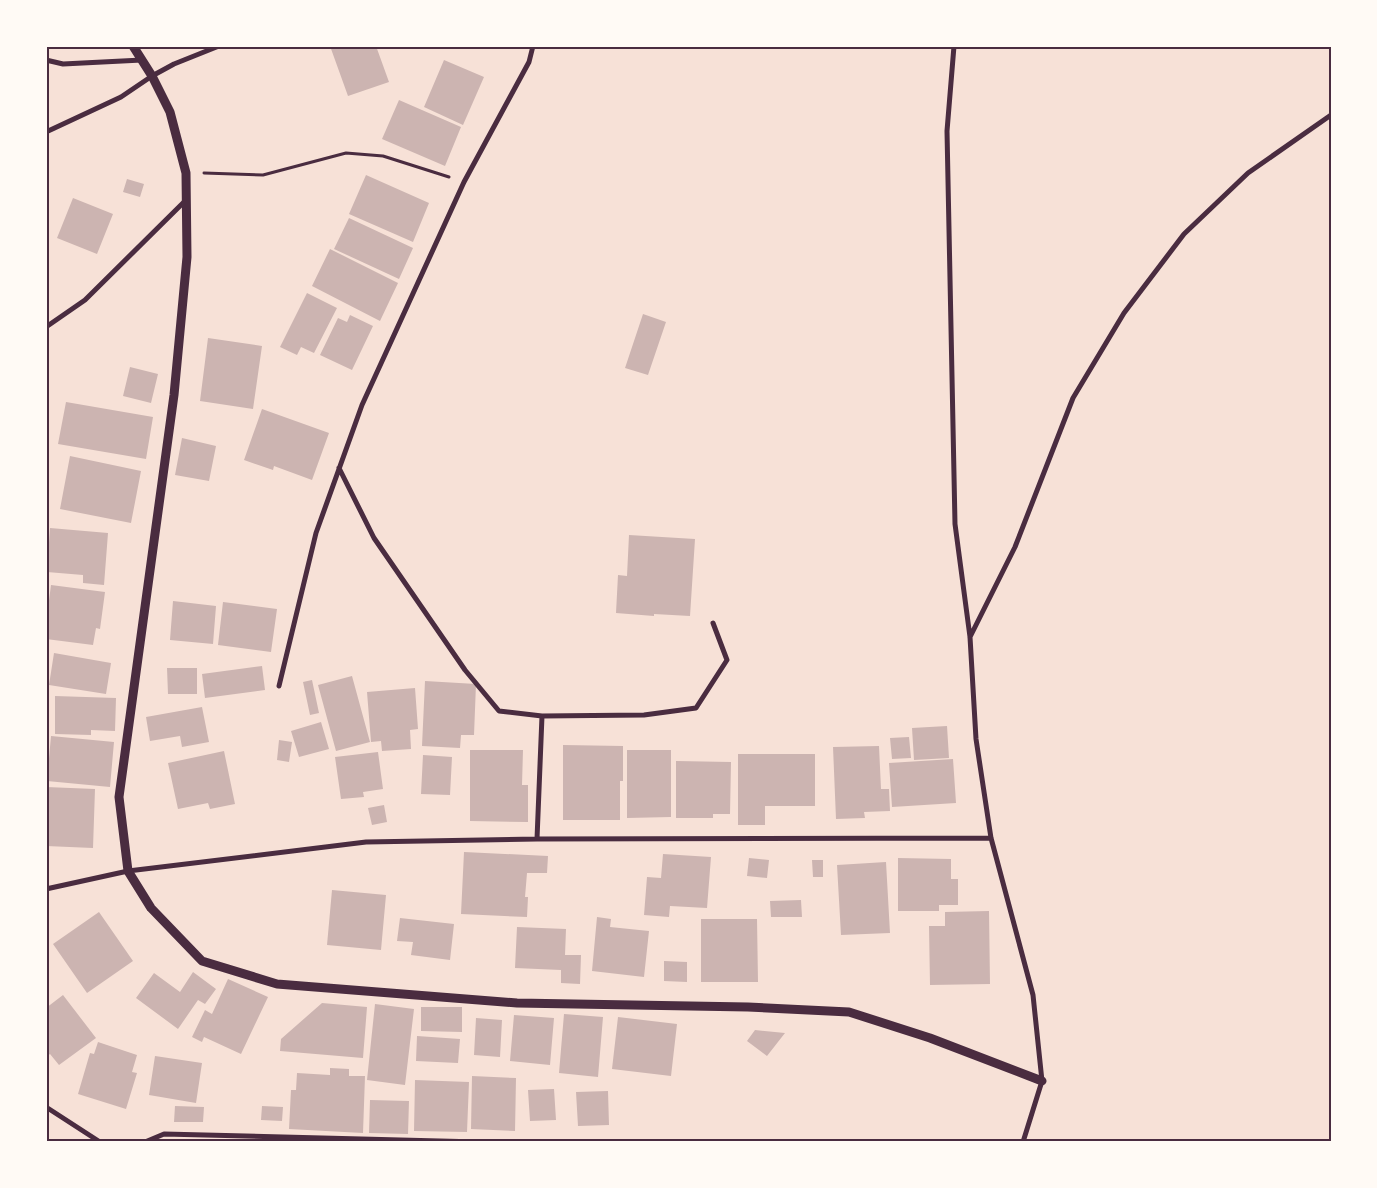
<svg xmlns="http://www.w3.org/2000/svg" width="1377" height="1188" font-family="'Exo 2',sans-serif">
<style>
.building{fill:#ccb4b1}
.lines{fill:none;stroke-linecap:round;stroke-linejoin:round}
.path{stroke:#4a2c40;stroke-width:3}
.minor{stroke:#4a2c40;stroke-width:5}
.tertiary{stroke:#4a2c40;stroke-width:9}
.neatline{fill:none;stroke:#4a2c40;stroke-width:2}
</style>
<rect width="100%" height="100%" fill="#f7e1d7"/>
<path class="building" d="M330 46H376L389 82 348 96Z
M444 60 484 77 463 125 424 107Z
M399 100 461 127 445 166 382 139Z
M366 175 429 203 413 242 349 214Z
M127 179 144 184 140 197 123 192Z
M73 198 113 214 97 254 57 238Z
M349 218 413 248 399 279 334 249Z
M330 249 398 283 380 321 312 286Z
M307 293 337 308 314 353 301 347 297 355 280 347Z
M643 314 666 322 648 375 625 368Z
M350 315 373 326 352 370 320 355 338 318 347 322Z
M208 338 262 346 253 409 200 401Z
M130 367 158 374 151 403 123 396Z
M66 402 153 417 146 459 58 444Z
M262 409 329 433 312 480 274 466 273 470 244 460Z
M182 438 216 446 209 481 175 475Z
M70 456 141 471 131 523 60 509Z
M50 528 108 533 104 585 83 583V575L47 572Z
M629 535 695 539 690 616 654 614V616L616 613 618 575 627 576Z
M51 585 105 592 100 629 96 628 93 645 46 639V624Z
M173 601 216 606 213 644 170 640Z
M223 602 277 609 271 652 218 645Z
M54 653 111 663 106 694 49 685Z
M262 666 265 690 205 698 202 674Z
M167 668H197V694H168Z
M352 676 370 742 336 751 318 685Z
M312 680 319 713 310 715 303 682Z
M425 681 476 684 474 735H461L460 748 422 746Z
M415 688 418 729 410 730 411 749 382 751 381 741 371 742 367 692Z
M55 696 116 698 115 731 91 730V735L55 734Z
M202 707 209 742 182 747 180 736 150 741 146 717Z
M321 722 329 749 299 757 291 731Z
M947 726 949 758 914 760 912 728Z
M51 736 114 742 110 787 47 781Z
M909 737 911 758 892 759 890 738Z
M279 740 292 742 289 762 277 760Z
M563 745 623 746V781H620V820H563Z
M879 746 881 789H889L890 811 864 812 865 818 836 819 833 747Z
M470 750H523L522 785H528V822L470 821Z
M627 750H671V817L627 818Z
M224 751 235 804 210 809 208 803 178 809 168 763Z
M378 752 383 789 363 792 364 797 341 799 335 757Z
M738 754H815V806H765V825H738Z
M423 755 452 757 450 795 421 794Z
M953 759 956 803 892 807 889 763Z
M676 761 731 762 730 814H713V818H676Z
M46 787 95 789 93 848 46 846Z
M384 805 387 822 372 825 368 808Z
M464 852 548 856 547 873H527L525 897H528L527 917 461 914Z
M663 854 711 857 707 908 670 906 669 917 644 915 647 877 661 878Z
M749 858 769 860 767 878 747 876Z
M898 858 951 859V879H958V905H939V911H898Z
M812 860H823V877H813Z
M886 862 890 933 841 935 837 865Z
M332 890 386 895 381 950 327 945Z
M801 900 802 917H771L770 901Z
M989 911 990 984 930 985 929 926H945V912Z
M99 912 133 961 87 993 53 944Z
M597 917 611 919 610 927 649 931 644 977 592 971Z
M400 918 454 924 450 960 411 955 413 942 397 941Z
M701 919H757L758 982H701Z
M517 927 566 929 565 955H581L580 984 561 983V970L515 968Z
M664 961 687 962V982L664 981Z
M193 972 216 989 205 1004 198 1000 178 1029 136 998 154 973 180 992Z
M228 979 268 997 241 1054 204 1037 202 1042 192 1037 205 1010 212 1014Z
M63 995 96 1038 59 1065 50 1054 46 1057V1008Z
M322 1003 367 1007 363 1058 280 1051 281 1039Z
M375 1004 414 1009 405 1085 367 1080Z
M421 1007H462V1032L421 1031Z
M564 1014 603 1017 598 1077 559 1073Z
M514 1015 554 1018 550 1065 510 1061Z
M618 1017 677 1024 671 1076 612 1069Z
M476 1018 502 1020 500 1057 474 1055Z
M755 1030 785 1033 767 1056 747 1041Z
M417 1036 460 1039 458 1063 416 1061Z
M98 1042 137 1055 132 1072 137 1073 126 1109 78 1094 90 1053 94 1054Z
M155 1056 202 1063 196 1103 149 1095Z
M330 1068 349 1069V1076H365L363 1133 289 1129 291 1090H296L297 1073 330 1075Z
M472 1076 516 1078 515 1131 471 1129Z
M415 1080 469 1082 467 1132 414 1131Z
M554 1089 556 1120 530 1121 528 1090Z
M608 1091 609 1125 578 1126 576 1092Z
M370 1100 409 1101 408 1134 369 1133Z
M175 1106 204 1107 203 1122H174Z
M262 1106 283 1107 282 1121 261 1120Z"/>
<g class="lines">
<path class="path" d="M204 173 263 175 346 153 383 156 449 177"/>
<path class="minor" d="M954 46 947 131 955 524 970 637 976 739 991 838 1033 995 1042 1081 1023 1142
M46 60 63 64 142 60
M46 132 121 97 152 76 174 64 219 46
M46 327 85 300 186 200
M339 468 374 538 465 670 499 711 542 716 644 715 696 708 727 660 713 623
M970 637 1015 547 1073 398 1124 313 1184 234 1248 173 1331 115
M279 686 316 533 362 405 464 182 529 62 533 46
M537 839 542 716
M46 889 128 871 366 842 537 839 991 838
M46 1107 100 1142
M145 1142 164 1134 479 1142"/>
<path class="tertiary" d="M133 46 152 76 170 112 186 173 187 257 174 395 119 797 128 871 151 908 202 961 277 984 517 1003 748 1007 849 1012 930 1038 1042 1081"/>
</g>
<rect width="1377" height="1188" fill="none" stroke="#fffaf5" stroke-width="95"/>
<rect x="48" y="48" width="1282" height="1092" class="neatline"/>
</svg>
